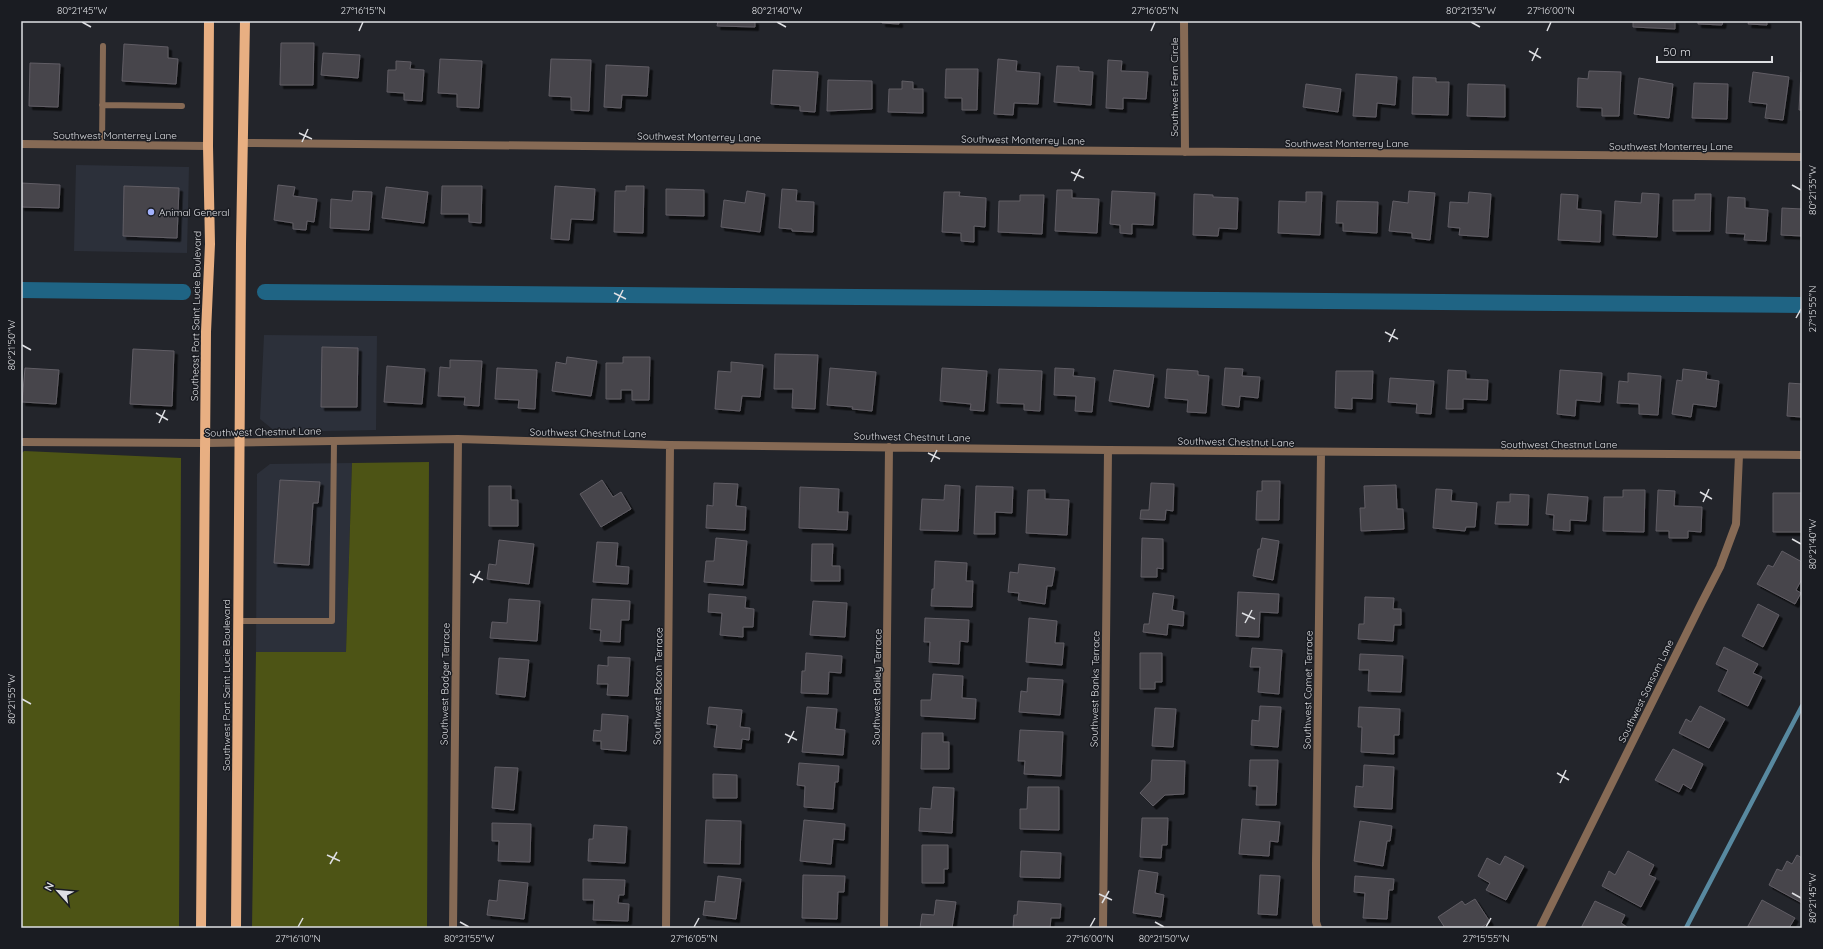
<svg xmlns="http://www.w3.org/2000/svg" width="1823" height="949" font-family="Quicksand,sans-serif">
<style>
.built{fill:#2c303a}
.forest{fill:#4d5415}
.lines{fill:none;stroke-linecap:round;stroke-linejoin:round}
.stream{stroke:#5889a0;stroke-width:4.5}
.canal{stroke:#1f6484;stroke-width:16}
.building{fill:#47444b;stroke:#615e65;filter:url(#shadow)}
.service{stroke:#866a55;stroke-width:6}
.minor{stroke:#866a55;stroke-width:8}
.primary{stroke:#e8af82;stroke-width:10}
.ticks{fill:none;stroke:#dedfe3;stroke-width:1.5}
.poi-dot{fill:#a3b2fd;stroke:#1a1c22;stroke-width:1.5}
.labels{text-anchor:middle;dominant-baseline:central;stroke-width:3;stroke-linejoin:round;paint-order:stroke}
.street-label{font-size:10px;fill:#dedfe3;stroke:#1a1c22}
.poi-label{font-size:10px;fill:#dedfe3;stroke:#1a1c22;text-anchor:start}
.neatline{fill:none;stroke:#dedfe3;stroke-width:1.5}
.ticks-label{font-size:10px;text-anchor:middle;fill:#dedfe3}
</style>
<defs>
<filter id="shadow"><feDropShadow dx="3.5" dy="3.5" stdDeviation="0" flood-color="#0009"/></filter>
</defs>
<rect width="100%" height="100%" fill="#23252b"/>
<path class="built" d="M76 165 189 167 187 253 74 251Z
M264 335 377 336 376 430 276 432 260 419Z
M352 463 346 653 256 652 257 474 270 464Z"/>
<path class="forest" d="M24 451 181 458 179 928H21V454Z
M429 462 427 928H252L256 652H346L352 463Z"/>
<g class="lines">
<path class="stream" d="M1686 928 1802 706"/>
<path class="canal" d="M21 290 183 292
M265 292 1802 305"/>
</g>
<path class="building" d="M718 21H755V27L717 26Z
M882 21H899V24L882 23Z
M1633 21H1675V29L1633 27Z
M1698 21H1723L1722 25 1698 24Z
M1749 21H1767V25L1748 24Z
M281 43H314L313 85H280Z
M124 44 168 47V58L178 59 176 84 122 81Z
M323 53 360 55 358 78 321 75Z
M440 59 482 61 479 108 457 107V94L438 93Z
M551 59 591 60 589 111 571 110V97L549 96Z
M998 59 1017 61 1016 71 1040 73 1038 104 1014 103 1013 115 994 114Z
M1108 60 1122 61 1121 71 1148 72 1146 99 1123 98V109L1106 108Z
M396 61 411 62 410 69 424 70 422 101 404 100V93L387 92 388 70H396Z
M30 63 60 64 58 107 29 106Z
M606 65 649 67 647 96 622 95 621 108 604 107Z
M1057 66 1079 67V71L1093 72 1091 105 1054 102Z
M946 69H978L977 110H962V98H945Z
M773 70 818 72 815 112 800 111V106L771 104Z
M1589 71 1621 72 1619 116H1602V108L1577 107 1578 78 1588 79Z
M1753 72 1789 77 1783 120 1765 118 1767 104 1749 102Z
M1801 72H1802V110H1799Z
M1356 74 1397 77 1395 105 1377 103 1376 117 1353 116Z
M1413 77 1436 78V82H1449L1448 115 1412 114Z
M1639 78 1673 84 1669 118 1634 114Z
M828 80 872 81V109L827 111Z
M902 81 913 82V89H923V113L888 112 889 89H902Z
M1694 83 1728 84 1727 119 1692 118Z
M1306 84 1341 89 1338 112 1303 107Z
M1468 84 1505 85V117L1467 116Z
M21 183 60 185 59 208 21 207Z
M278 185 295 187 293 196 317 199 314 222 307 221 306 230 293 229V223L274 220Z
M124 186 179 188 177 238 123 236Z
M442 186H482L481 223 469 222V214H441Z
M555 186 595 189 593 220 571 219 569 240 551 239Z
M626 186H644L643 233 614 232 615 191H626Z
M386 187 428 192 424 223 382 218Z
M666 189 704 190V216L666 215Z
M782 189 797 190 796 201 814 202 813 232 792 231V229L779 228Z
M1057 190H1072V198L1099 199 1097 233 1055 231Z
M353 191 372 192 369 230 330 228 331 199 352 201Z
M747 191 765 194 760 232 721 227 724 200 745 203Z
M1112 191 1155 193 1153 225 1132 224V234L1120 233V225L1110 224Z
M1409 191 1435 193 1430 240 1412 238V233L1389 231 1393 201 1408 203Z
M944 192H960L959 196 986 198 985 227 974 226V242L961 241V233L942 232Z
M1306 192H1322L1320 235 1278 233 1279 201 1306 202Z
M1469 192 1491 194 1488 237 1459 235 1460 228 1448 227 1450 202 1468 203Z
M1642 193 1659 194 1657 237 1613 235 1615 201 1641 203Z
M1194 194 1213 195V197L1238 198 1237 229 1219 228 1218 236 1193 235Z
M1561 194 1578 195 1577 209 1601 211 1600 242 1558 240Z
M1695 194H1711L1710 231H1673V200H1695Z
M1020 195H1044L1042 234 998 232 999 201H1020Z
M1728 197 1745 198V208L1768 210 1766 241 1744 240 1745 234 1726 233Z
M1337 201 1378 202 1377 233 1343 231V223H1336Z
M1782 208 1802 209V236L1781 235Z
M322 347 358 348 357 407H321Z
M133 349 174 351 172 406 130 404Z
M775 354 818 355 815 409 792 408 793 389H774Z
M567 357 597 361 591 396 552 391 556 362 566 364Z
M623 357H650L649 400H632V390H621V399H606V363H623Z
M450 360 482 361 479 406 464 405 465 397 438 396 440 367 450 368Z
M731 362 763 365 760 397 742 396 740 411 715 409 718 371 731 372Z
M387 366 425 369 422 404 384 402Z
M25 368 59 370 56 404 22 402Z
M497 368 537 370 535 409 518 408 519 400 495 399Z
M830 368 876 372 872 411 852 409 853 407 827 405Z
M942 368 987 371 984 411 970 410 971 404 940 401Z
M1055 368 1074 369 1073 376 1095 378 1092 412 1075 411 1076 396 1054 395Z
M1225 368 1243 369 1242 376 1260 377 1258 398 1240 396 1239 407 1222 405Z
M999 369 1042 371 1040 411 1024 410V404L997 403Z
M1167 369 1198 371V375L1209 376 1206 413 1187 412 1188 400 1165 398Z
M1683 369 1707 372 1706 379 1719 381 1716 407 1693 404 1691 417 1672 414 1677 380 1682 381Z
M1114 370 1154 375 1149 407 1109 401Z
M1448 370 1466 371V379L1488 380 1487 400 1463 399V409H1446Z
M1560 370 1602 373 1600 402 1576 400 1575 416 1557 414Z
M1336 371H1373L1372 399 1352 398V409L1335 408Z
M1628 373 1661 376 1658 415 1639 414V404L1617 403 1619 381 1628 382Z
M1390 378 1434 381 1431 414 1416 413 1417 404 1388 402Z
M1789 383 1802 384V417L1787 416Z
M280 480 320 482 318 503H313L309 565 274 563Z
M602 480 613 497 621 492 631 509 601 527 580 494Z
M1262 481H1280L1279 520H1256L1257 491H1262Z
M714 483 738 484 736 506 746 507 745 530 706 528 707 505 713 506Z
M1151 483 1174 484 1173 511 1166 510 1165 520 1140 519 1141 510H1149Z
M945 485 960 486 958 531 920 530 922 499 944 500Z
M1396 485 1397 509H1403L1404 529 1361 531 1360 508H1365L1364 486Z
M489 486H511V500H518V526H489Z
M976 486 1013 487 1012 513 995 512V534H974Z
M800 487 839 489 838 512H848L847 530 799 528Z
M1436 489 1452 490 1451 501 1477 503 1475 527H1466L1465 531 1433 528Z
M1028 490H1045V499L1069 500 1067 535 1026 533Z
M1623 490H1645L1644 532 1603 531 1604 497H1623Z
M1658 490 1675 491 1674 506 1702 507 1701 532 1688 531V538H1669V531H1656Z
M1773 493H1802V532H1773Z
M1510 494 1529 495 1528 525 1495 524 1497 502H1510Z
M1548 494 1588 497 1586 521 1570 520V531L1553 530 1554 515 1546 514Z
M716 538 747 541 743 585 704 582 706 561H714Z
M1142 538 1163 539V569L1157 568V577H1141Z
M1262 538 1279 541 1273 580 1253 576 1258 549H1260Z
M499 540 534 544 529 584 487 579 489 564 496 565Z
M597 542 618 543 616 566 629 567 628 584 593 582Z
M812 544H833L832 566H840V581H811Z
M1782 551 1802 562V579L1796 590 1801 593 1795 604 1757 584 1768 565 1773 567Z
M935 561 967 563 966 581H973L972 607 931 606 932 589H934Z
M1019 564 1055 568 1052 586H1047L1045 604 1018 600 1019 593 1008 592 1010 572 1018 573Z
M1238 592 1279 594 1278 613 1260 612 1259 637 1236 636Z
M1153 593 1174 596 1172 610 1184 612 1183 626 1168 624 1167 635 1143 632 1144 624H1149Z
M709 594 746 597 745 608 754 609 753 627H743V637L720 635 722 613 708 612Z
M1365 597 1394 598 1393 609H1401V625H1394L1393 641 1358 639 1359 624H1364Z
M509 599 540 601 537 641 490 638 492 622 507 623Z
M592 599 630 601 629 620H621L620 642 600 641 601 630 590 629Z
M813 601 847 603 845 637 810 635Z
M1758 604 1779 615 1763 647 1742 636Z
M925 618 969 620 968 642 960 641 959 664 929 662 930 642H924Z
M1029 618 1057 621 1055 643H1064L1062 665 1026 662Z
M1724 647 1758 664 1753 673 1762 677 1748 706 1718 691 1728 670 1716 664Z
M1252 648 1282 650 1279 694 1258 692 1260 667H1250Z
M806 653 842 656 841 673 829 672 828 694 801 693 802 671H805Z
M1140 653H1162V682H1155V689H1140Z
M1360 654 1403 656 1401 692 1368 691 1369 670H1359Z
M608 657 630 658 628 696 607 695 608 684H597L598 665 608 666Z
M499 658 529 660 525 697 496 694Z
M933 674 963 676 962 698 976 699 975 719 921 716V700H931Z
M1028 678 1063 680 1060 715 1019 712 1021 691 1027 692Z
M1260 706 1281 707 1278 747 1251 745 1252 720 1259 721Z
M1700 706 1725 719 1709 748 1679 733 1686 719 1691 722Z
M709 707 742 710 740 727 750 728 749 740 742 739 741 749 714 747 717 725 707 724Z
M807 707 837 709 835 729 845 730 843 755 802 752Z
M1359 707 1400 709 1399 735H1394V754L1361 752 1362 727H1358Z
M1155 708 1176 709 1173 747 1152 746Z
M602 714 628 716 626 751 601 749V741H593L594 730 601 731Z
M1020 730 1063 732 1061 776 1024 774 1025 761H1018Z
M922 733H943V742H949V769H921Z
M1673 749 1703 764 1691 789 1683 784 1679 792 1655 780Z
M1152 760 1185 761 1184 794 1165 795 1153 806 1140 793 1151 781Z
M1250 760H1278L1276 805H1256L1257 786H1249Z
M799 763 839 766 838 782H835L833 809 804 807 805 786 797 785Z
M1364 765 1394 767 1392 809 1354 807 1356 786 1363 787Z
M495 767 518 768 514 810 492 808Z
M713 774 737 775V798H713Z
M933 787 954 788 952 833 919 831 920 808 931 809Z
M1028 787H1059V830L1020 829V809H1027Z
M1142 818H1168L1167 845H1162L1161 858 1140 857Z
M1242 819 1280 822 1278 842 1270 841 1269 856 1239 854Z
M706 820 741 821 740 864 704 863Z
M804 820 845 824 844 840 833 839 831 864 800 861Z
M1360 821 1392 826 1390 841H1387L1383 866 1354 861Z
M492 823 531 824 530 862 498 861 499 841H492Z
M594 825 627 827 625 863 588 861 589 839H593Z
M922 845H948V869H944V883H922Z
M1021 851 1061 853 1060 878 1020 877Z
M1628 851 1654 865 1649 875 1656 878 1641 907 1602 886 1609 871 1615 875Z
M1797 855 1802 858V903L1769 885 1777 869 1782 871 1787 861 1792 864Z
M1505 856 1524 866 1506 900 1486 890 1490 883 1478 876 1487 858 1500 865Z
M1139 870 1158 873 1155 893 1164 895 1161 917 1133 913Z
M803 875 845 876 844 892H838L837 919 802 918Z
M1260 875 1280 876 1277 915 1258 914Z
M718 876 741 879 736 919 703 915 705 901 715 902Z
M1355 876 1394 879 1393 890H1389L1387 919 1363 918 1365 893 1354 892Z
M583 879 625 880 624 895H619L618 903 629 904 628 921 593 920 594 900H583Z
M499 880 528 883 524 919 487 915 489 900 497 901Z
M1475 899 1490 922 1480 928H1445L1438 917 1462 901 1465 905Z
M936 900 956 902 952 928H920L922 914 934 915Z
M1762 900 1795 918 1789 928H1747Z
M1018 901 1061 904 1060 918H1051L1050 928H1013L1014 915H1017Z
M1595 901 1625 915 1621 923 1627 927 1626 928H1581Z"/>
<g class="lines">
<path class="service" d="M102 105 182 106
M102 145 103 46
M239 621H332L334 441"/>
<path class="minor" d="M1184 21 1185 152
M244 143 1802 157
M21 144 208 146
M21 442 206 443 458 439 670 445 1108 450 1802 455
M453 928 458 439
M666 928 670 445
M884 928 889 447
M1103 928 1108 450
M1318 928 1316 922V863L1321 453
M1540 928 1701 604 1720 567 1736 524 1739 455"/>
<path class="primary" d="M201 928 206 332 210 244 208 146 209 21
M236 928 241 244 245 21"/>
</g>
<path class="ticks" d="M82 22 91 27M777 22 786 27M1471 22 1480 27M359 31 363 22M1151 31 1155 22M1547 31 1551 22M1529 51 1541 58M1532 61 1538 48M299 133 312 139M302 142 308 129M1071 172 1084 178M1074 181 1080 169M1792 185 1801 190M614 293 626 299M617 302 623 290M1796 318 1801 309M1385 332 1398 339M1389 342 1395 329M22 345 31 350M156 413 168 420M159 423 165 410M928 453 940 459M931 462 937 450M1700 492 1712 499M1703 502 1709 489M1792 539 1801 544M470 574 483 580M473 583 480 571M1242 613 1255 619M1245 623 1252 610M22 699 31 704M785 734 797 740M788 743 794 731M1557 773 1569 780M1560 783 1566 770M327 855 340 861M330 864 337 852M1792 893 1801 898M1099 894 1112 900M1102 903 1109 891M460 922 469 927M1155 922 1164 927M298 927 303 918M694 927 699 918M1090 927 1095 918M1486 927 1491 918"/>
<circle class="poi-dot" cx="151" cy="212" r="4"/>
<g class="labels">
<g class="street-label">
<text transform="translate(1174 87) rotate(-90)">Southwest Fern Circle</text>
<text x="115" y="135">Southwest Monterrey Lane</text>
<text transform="translate(699 137) rotate(1)">Southwest Monterrey Lane</text>
<text transform="translate(1023 140) rotate(1)">Southwest Monterrey Lane</text>
<text x="1347" y="143">Southwest Monterrey Lane</text>
<text x="1671" y="146">Southwest Monterrey Lane</text>
<text transform="translate(196 316) rotate(-89)">Southeast Port Saint Lucie Boulevard</text>
<text transform="translate(263 432) rotate(-1)">Southwest Chestnut Lane</text>
<text transform="translate(588 433) rotate(1)">Southwest Chestnut Lane</text>
<text transform="translate(912 437) rotate(1)">Southwest Chestnut Lane</text>
<text transform="translate(1236 442) rotate(1)">Southwest Chestnut Lane</text>
<text x="1559" y="444">Southwest Chestnut Lane</text>
<text transform="translate(445 684) rotate(-89)">Southwest Badger Terrace</text>
<text transform="translate(226 685) rotate(-90)">Southwest Port Saint Lucie Boulevard</text>
<text transform="translate(658 686) rotate(-89)">Southwest Bacon Terrace</text>
<text transform="translate(877 687) rotate(-89)">Southwest Bailey Terrace</text>
<text transform="translate(1095 689) rotate(-89)">Southwest Banks Terrace</text>
<text transform="translate(1308 690) rotate(-89)">Southwest Comet Terrace</text>
<text transform="translate(1646 691) rotate(-64)">Southwest Sansom Lane</text>
</g>
<g class="poi-label">
<text x="159" y="212">Animal General</text>
</g>
</g>
<rect width="1823" height="949" fill="none" stroke="#1a1c22" stroke-width="44"/>
<g transform="translate(58 891) rotate(297)" stroke="#1a1c22" stroke-width="3" paint-order="stroke">
<path d="M0-3L7 15L0 10L-7 15Z" fill="#dedfe3"/>
<text y="-6" font-size="11" font-weight="bold" text-anchor="middle" fill="#dedfe3">N</text>
</g>
<path d="M1657 56v6h115v-6" fill="none" stroke="#dedfe3" stroke-width="2"/>
<text x="1663" y="56" font-size="12" fill="#dedfe3" stroke="#1a1c22" stroke-width="3" paint-order="stroke">50 m</text>
<rect x="22" y="22" width="1779" height="905" class="neatline"/>
<g class="ticks-label">
<text x="82" y="14">80°21'45"W</text>
<text x="363" y="14">27°16'15"N</text>
<text x="777" y="14">80°21'40"W</text>
<text x="1155" y="14">27°16'05"N</text>
<text x="1471" y="14">80°21'35"W</text>
<text x="1551" y="14">27°16'00"N</text>
<text transform="translate(1812 190) rotate(-90)" y="4">80°21'35"W</text>
<text transform="translate(1812 309) rotate(-90)" y="4">27°15'55"N</text>
<text transform="translate(11 345) rotate(-90)" y="4">80°21'50"W</text>
<text transform="translate(1812 544) rotate(-90)" y="4">80°21'40"W</text>
<text transform="translate(11 699) rotate(-90)" y="4">80°21'55"W</text>
<text transform="translate(1812 898) rotate(-90)" y="4">80°21'45"W</text>
<text x="298" y="942">27°16'10"N</text>
<text x="469" y="942">80°21'55"W</text>
<text x="694" y="942">27°16'05"N</text>
<text x="1090" y="942">27°16'00"N</text>
<text x="1164" y="942">80°21'50"W</text>
<text x="1486" y="942">27°15'55"N</text>
</g>
</svg>
